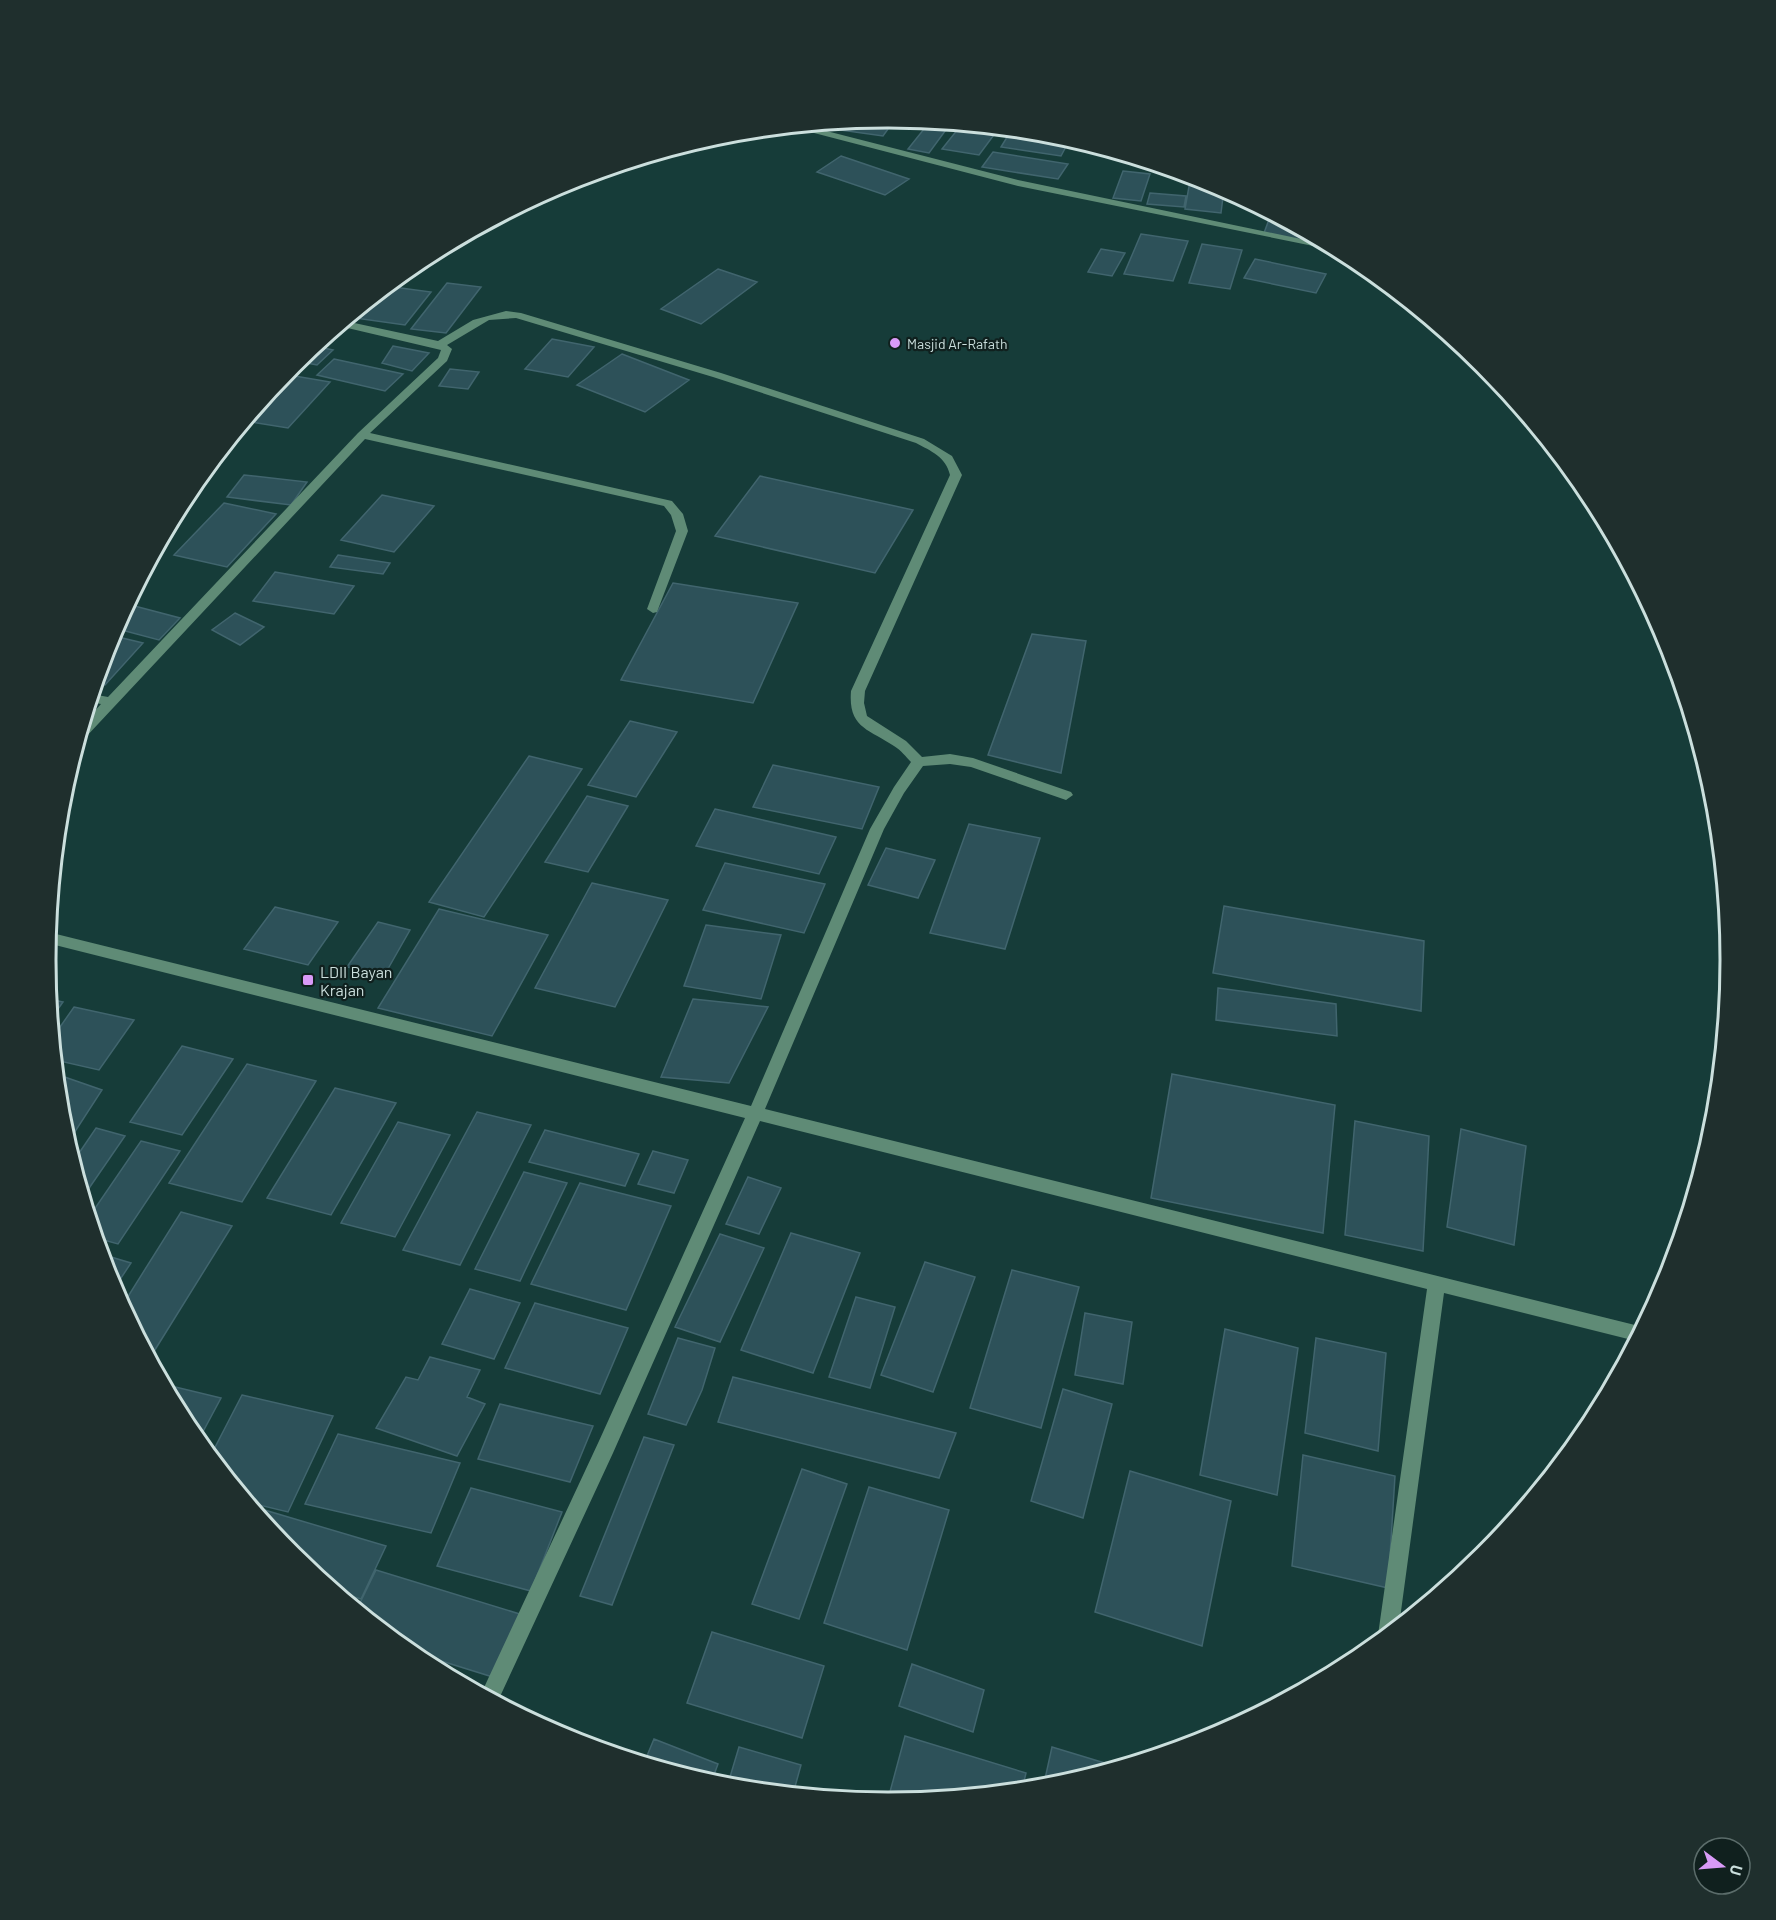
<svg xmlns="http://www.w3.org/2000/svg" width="1776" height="1920" font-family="Barlow,sans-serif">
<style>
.building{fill:#2d5159;stroke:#41656e;stroke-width:1.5}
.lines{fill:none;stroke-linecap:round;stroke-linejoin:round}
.minor{fill:#5f8b76;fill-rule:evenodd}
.poi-dot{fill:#d99af7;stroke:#10201e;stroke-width:2}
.labels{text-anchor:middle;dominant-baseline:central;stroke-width:4.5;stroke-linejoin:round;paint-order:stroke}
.far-poi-label{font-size:14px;fill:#cbdfdd;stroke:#10201e;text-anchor:start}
.poi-label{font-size:16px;fill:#cbdfdd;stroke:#10201e;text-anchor:start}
.rim{fill:none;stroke:#cbdfdd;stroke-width:3}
</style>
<rect width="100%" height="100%" fill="#163c39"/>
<path class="building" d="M888 117 896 118 883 136 833 129 838 122Z
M928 124 948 127 929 153 908 149Z
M962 124 999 128 979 155 942 149Z
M1012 129 1053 133 1070 139 1061 156 1001 147Z
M993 152 1068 164 1058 179 982 167Z
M841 156 909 179 885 195 817 172Z
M1123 171 1150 174 1141 201 1113 198Z
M1191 175 1224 189 1221 213 1185 209Z
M1150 193 1186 196 1184 207 1147 204Z
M1234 194 1254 204 1233 203Z
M1271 214 1316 238V244L1264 233Z
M1141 234 1188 241 1173 281 1124 274Z
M1202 244 1242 250 1230 289 1189 283Z
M1101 249 1125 253 1112 276 1088 272Z
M1255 259 1326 274 1316 293 1244 278Z
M718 269 757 282 701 324 661 309Z
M447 283 481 287 446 333 411 329Z
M386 286 431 292 405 325 355 318 368 302Z
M552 339 594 347 568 377 525 369Z
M314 346 333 350 317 365 296 361Z
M393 346 429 353 412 371 382 363Z
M622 354 689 380 645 412 577 385Z
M334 359 403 374 385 391 317 375Z
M450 369 479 372 468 389 439 386Z
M283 374 330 382 288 428 245 421Z
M244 475 307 482 291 505 227 497Z
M760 476 913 510 875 573 715 536Z
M382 495 434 506 394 552 341 540Z
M224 503 276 514 227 567 174 555Z
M338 555 390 563 383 574 330 567Z
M275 572 354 586 334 614 253 601Z
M673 583 798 603 753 703 621 680Z
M127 604 180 618 159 640 114 628Z
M235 613 264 627 240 645 212 630Z
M1032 634 1086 641 1061 773 988 755Z
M110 635 143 643 105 685 95 683Z
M630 721 677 732 636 797 588 785Z
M529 756 582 769 484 917 429 902Z
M773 765 879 787 862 829 753 807Z
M587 796 628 806 588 872 545 862Z
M715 809 836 837 819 874 696 846Z
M969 824 1040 838 1005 949 930 933Z
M886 848 935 860 918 898 868 885Z
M725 863 825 884 804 933 703 910Z
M592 883 668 900 615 1007 535 988Z
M1224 906 1424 941 1421 1011 1213 973Z
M275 907 338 922 308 965 244 949Z
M439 909 548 935 492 1036 378 1008Z
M378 922 410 930 385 974 347 967Z
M706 925 781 935 761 999 684 986Z
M1218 988 1336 1004 1337 1036 1216 1020Z
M49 999 63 1002 51 1019Z
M693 999 768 1007 729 1083 661 1077Z
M74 1007 134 1020 99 1070 55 1060 53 1037Z
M182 1046 233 1059 182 1135 130 1122Z
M247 1064 316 1081 242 1202 169 1183Z
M56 1074 102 1090 67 1144 61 1124Z
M1172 1074 1335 1105 1323 1233 1151 1198Z
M335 1088 396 1103 331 1215 267 1198Z
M477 1112 531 1125 460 1265 403 1250Z
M1355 1121 1429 1136 1423 1251 1345 1235Z
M398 1122 450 1135 395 1237 341 1223Z
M96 1128 125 1136 83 1197 73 1162Z
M1461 1129 1526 1146 1514 1245 1447 1227Z
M545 1130 639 1154 625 1186 529 1162Z
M141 1141 180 1151 118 1244 96 1238 89 1217Z
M653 1151 688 1160 674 1193 638 1184Z
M524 1172 567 1183 520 1281 475 1269Z
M748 1177 781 1188 759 1234 726 1224Z
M580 1183 671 1206 626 1310 531 1284Z
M181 1212 232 1226 153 1353 146 1351 122 1306Z
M791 1233 860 1253 813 1373 741 1350Z
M720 1234 764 1248 720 1342 675 1327Z
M101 1254 131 1263 113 1290 109 1282Z
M925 1262 975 1277 933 1392 881 1375Z
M1012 1270 1079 1287 1041 1428 970 1408Z
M470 1289 520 1303 494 1359 442 1344Z
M856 1297 895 1307 870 1388 829 1377Z
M535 1303 628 1328 600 1394 505 1368Z
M1085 1313 1132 1322 1123 1384 1075 1375Z
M1225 1329 1298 1348 1277 1495 1200 1475Z
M678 1338 715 1348 702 1390 686 1425 648 1414Z
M1316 1338 1386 1353 1378 1451 1305 1433Z
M430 1357 480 1370 467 1397 485 1404 457 1456 376 1428 406 1377 418 1380Z
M733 1377 956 1433 939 1478 718 1422Z
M163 1384 221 1398 198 1441 187 1428Z
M1063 1389 1112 1404 1083 1518 1031 1501Z
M242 1395 333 1416 288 1512 247 1502 210 1457Z
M500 1404 593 1426 570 1482 478 1459Z
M338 1434 460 1463 431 1533 305 1504Z
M644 1437 674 1445 612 1605 580 1596Z
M1303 1455 1395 1476 1388 1588 1292 1566Z
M802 1469 847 1484 799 1619 752 1604Z
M1130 1471 1231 1501 1202 1646 1095 1612Z
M869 1487 949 1510 907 1650 824 1623Z
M471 1488 562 1512 531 1591 437 1566Z
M251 1506 386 1546 361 1599 334 1591 292 1556Z
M376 1570 523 1615 496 1678 406 1650 357 1609Z
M712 1632 824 1666 802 1738 687 1703Z
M912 1664 984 1690 973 1732 899 1706Z
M905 1736 1026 1773 1022 1790 887 1803Z
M654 1739 718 1764 711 1783 644 1763Z
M739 1747 801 1765 793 1794 727 1787Z
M1052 1747 1118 1767 1043 1788Z"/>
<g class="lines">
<path class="minor" d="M803 125 1018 180 1330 245 1343 252 1018 186 791 127Z
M506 311 521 313 721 373 924 439 952 456 962 475 865 691 864 703 867 716 906 741 922 757 950 754 973 758 1071 792 1073 795 1066 800 971 767 950 764 923 766 904 793 884 829 765 1109 1643 1327 1636 1341 1444 1293 1399 1626 1381 1641 1378 1635 1427 1289 760 1121 613 1453 497 1703 481 1694 599 1441 745 1118 47 943 48 932 751 1106 870 829 894 787 911 762C906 757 901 750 894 746 869 729 848 728 851 691L950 475C946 457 931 451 916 443L713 377 516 318 489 320 447 345 452 349 447 361 370 433 672 501 683 514 688 531 657 612 653 613 647 609 676 531 671 515 664 506 365 439 84 739 78 740 83 724 101 704 90 702 92 694 108 697 358 433 438 358 441 350 339 326 345 321 438 341 473 320Z"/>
</g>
<g class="poi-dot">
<circle cx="895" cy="343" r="6"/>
<rect x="302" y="974" width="12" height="12" rx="3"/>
</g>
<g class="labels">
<g class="far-poi-label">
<text x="907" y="343">Masjid Ar-Rafath</text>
</g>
<g class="poi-label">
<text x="320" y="971">LDII Bayan<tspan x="320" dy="18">Krajan</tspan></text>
</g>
</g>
<path d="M0 0H1776V1920H0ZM56 960a832 832 0 1 1 1664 0a832 832 0 1 1-1664 0Z" fill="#1f2f2d" fill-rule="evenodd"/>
<path class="rim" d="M56 960a832 832 0 1 1 1664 0a832 832 0 1 1-1664 0Z"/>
<g transform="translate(1722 1866) rotate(106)"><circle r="28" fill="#10201e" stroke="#5b6c6a" stroke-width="1.5"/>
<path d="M0-4.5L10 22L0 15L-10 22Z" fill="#d99af7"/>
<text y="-9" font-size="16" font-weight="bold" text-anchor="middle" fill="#cbdfdd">U</text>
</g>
</svg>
